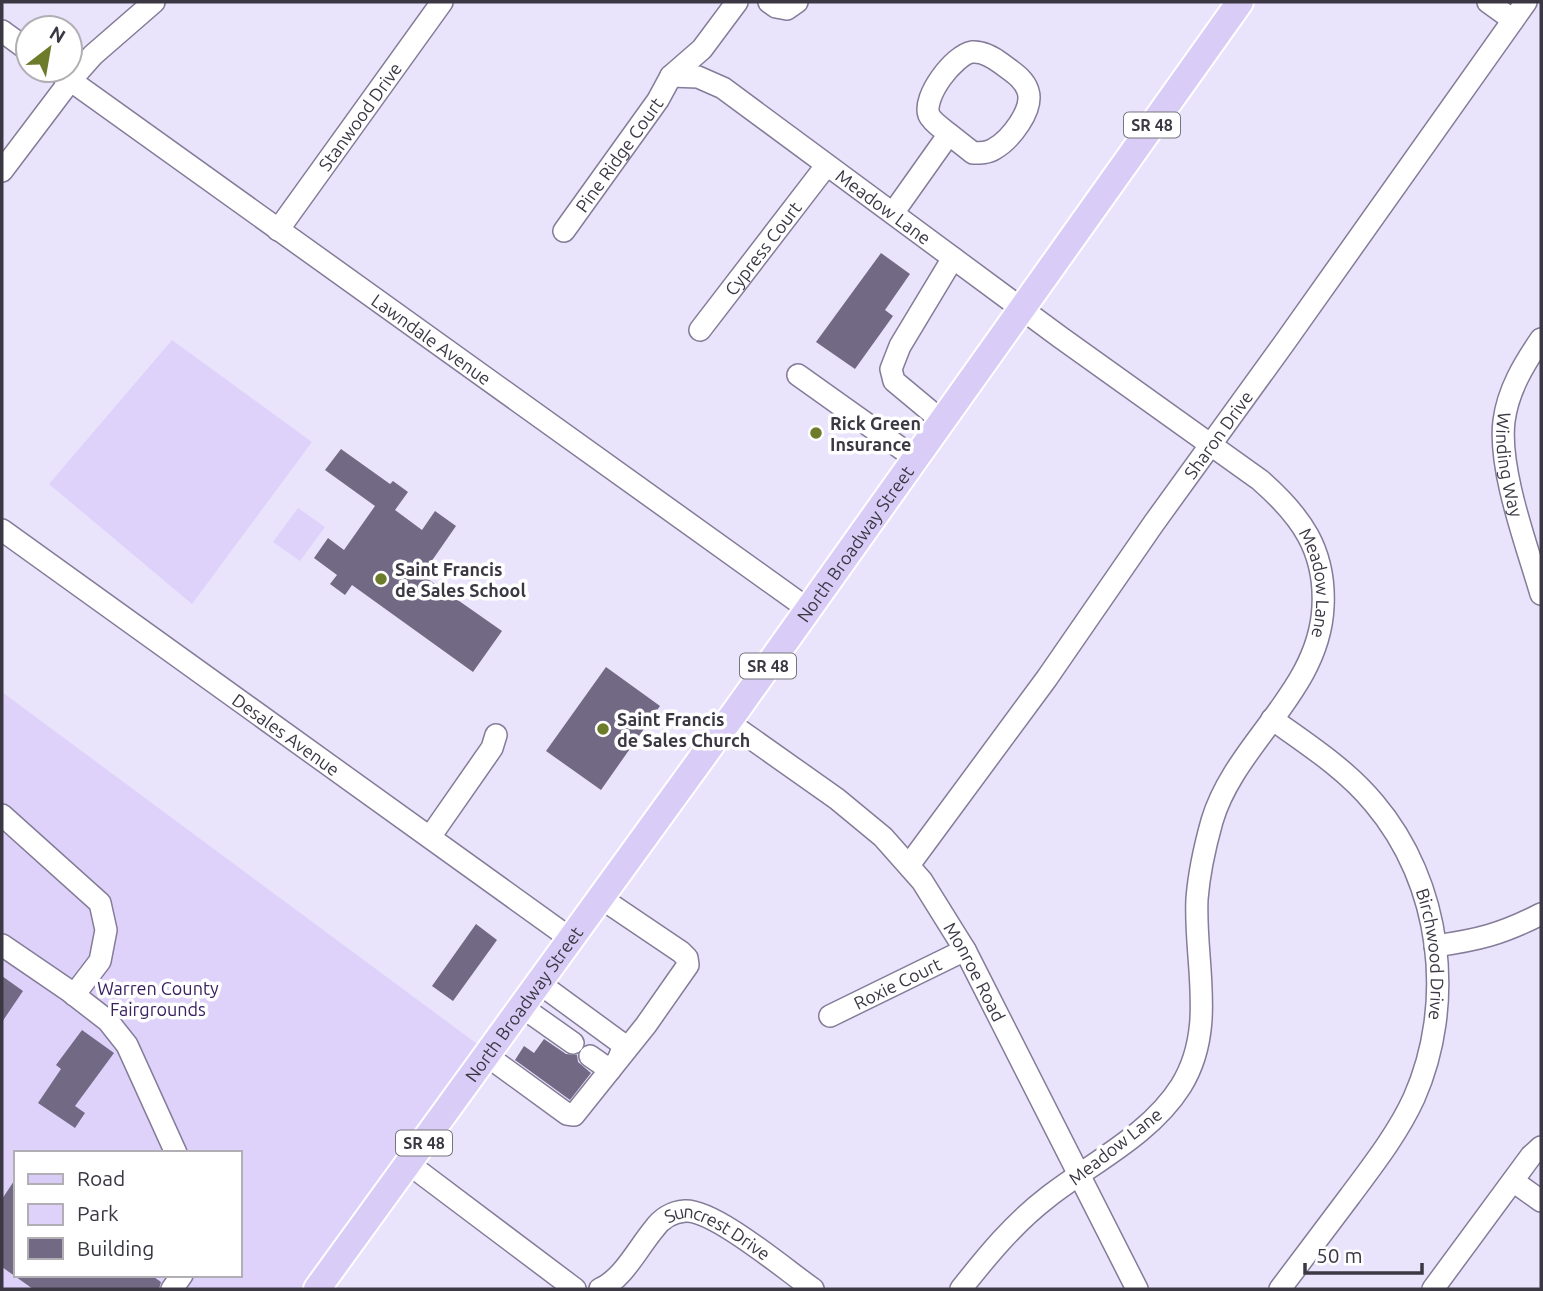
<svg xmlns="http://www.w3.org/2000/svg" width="1543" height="1291" font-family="Ubuntu,sans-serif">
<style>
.park{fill:#ded2fb;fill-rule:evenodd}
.building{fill:#726985}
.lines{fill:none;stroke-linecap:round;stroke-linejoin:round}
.minor-casing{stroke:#847c98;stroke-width:24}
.major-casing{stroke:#fff;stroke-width:30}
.minor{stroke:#fff;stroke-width:21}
.major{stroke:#d9ccf6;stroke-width:26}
.poi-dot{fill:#6d7c2a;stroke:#fff;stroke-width:2.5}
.labels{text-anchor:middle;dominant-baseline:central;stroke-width:7;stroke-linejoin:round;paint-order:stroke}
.shield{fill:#fff;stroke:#76747c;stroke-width:2}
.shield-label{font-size:16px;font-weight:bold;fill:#3b3844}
.street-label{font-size:18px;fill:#3b3844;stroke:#fff}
.poi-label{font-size:18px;font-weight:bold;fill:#3b3844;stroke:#fff;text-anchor:start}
.park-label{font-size:18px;fill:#3a2160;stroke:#fff}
</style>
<rect width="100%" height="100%" fill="#eae3fc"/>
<path class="park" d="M172 340 312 442 192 604 49 484Z
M298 508 325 527 300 561 273 542Z
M2 692 488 1052 317 1289H2ZM16 1153H240V1275H16Z"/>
<path class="building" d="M881 253 910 274 885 310 893 316 855 369 816 342Z
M341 449 390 484 393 481 408 492 395 510 422 530 435 511 456 526 422 575 502 631 473 672 352 585 345 595 330 584 337 575 314 558 328 538 344 550 375 506 325 470Z
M606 667 660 706 601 790 546 751Z
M476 924 497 940 453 1001 432 986Z
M2 976 23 991 2 1022Z
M82 1030 114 1053 75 1106 85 1113 75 1128 38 1103 61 1069 56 1065Z
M544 1039 566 1054 577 1055 578 1062 591 1073 570 1100 515 1060 524 1046 534 1053Z
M16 1178V1275H151L161 1282 159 1289H33L2 1267V1199Z"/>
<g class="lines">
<g class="minor-casing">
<g id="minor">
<path d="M769 2 776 7 787 9 797 2"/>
<path d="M1488 2 1513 20"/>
<path d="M2 31 28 50"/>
<path id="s1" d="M56 70 808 609"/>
<path id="s2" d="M671 76 698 77 723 88 1060 337 1260 480C1301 516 1326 550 1323 607 1319 692 1235 743 1212 821 1205 846 1199 873 1197 899 1194 962 1217 1028 1181 1086 1150 1135 1093 1162 1048 1197 1014 1223 987 1256 961 1289"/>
<path d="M2 171 70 81 93 55 154 2"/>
<path d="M893 213 949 134 973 153C980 153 988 153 994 149 1010 140 1034 110 1028 91 1024 78 1011 71 1002 64 993 57 983 51 972 52 954 55 922 97 929 115 932 122 943 129 949 134"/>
<path id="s3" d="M278 230 442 2"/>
<path id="s4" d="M564 231 658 100 671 76 702 49 737 2"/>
<path id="s5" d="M700 330 826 166"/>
<path id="s6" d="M1541 339C1524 364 1508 390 1504 421 1498 469 1527 546 1541 594"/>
<path d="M798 375 916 459"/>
<path d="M942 421 894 381 891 369 900 346 953 258"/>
<path id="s7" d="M2 530 571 939"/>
<path id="s8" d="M1272 719C1307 744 1346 769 1374 803 1442 883 1456 1003 1414 1098 1398 1133 1373 1165 1350 1196 1327 1227 1303 1258 1280 1289"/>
<path id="s9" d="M728 722 837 799 883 837 922 881 965 950 1137 1289"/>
<path d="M2 815 100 903 106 930 100 961 74 995"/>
<path d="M430 837 492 748 496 735"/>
<path id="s10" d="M909 865 1047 678 1154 523 1285 342 1526 2"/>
<path d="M2 945 68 990 108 1021 127 1045 176 1153"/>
<path d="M1435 946C1478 940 1502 934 1541 914"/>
<path d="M539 983 621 1043 622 1050 619 1058"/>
<path d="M522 1007 573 1043"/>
<path id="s11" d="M830 1016 965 950"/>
<path d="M486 1055 567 1114 574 1115 646 1025 688 965 687 958 681 952 601 898"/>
<path d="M590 1056 610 1070"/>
<path d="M409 1164 575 1289"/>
<path d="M1513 1181 1541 1201"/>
<path d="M172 1289 182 1275"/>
<path id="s12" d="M600 1289C623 1279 638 1248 654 1229 661 1219 672 1212 685 1211 714 1209 787 1271 813 1289"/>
<path d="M1433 1289 1531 1156 1541 1147"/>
</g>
</g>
<g class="major-casing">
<g id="major">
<path id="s13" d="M317 1289 738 708 1240 2"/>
</g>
</g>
<use href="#minor" class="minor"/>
<use href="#major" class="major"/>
</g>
<g class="poi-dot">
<circle cx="816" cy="433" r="7"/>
<circle cx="381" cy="579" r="7"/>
<circle cx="603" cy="729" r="7"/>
</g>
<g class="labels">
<g class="shield">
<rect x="1124" y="112.5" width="56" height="25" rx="5"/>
<rect x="740" y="653.5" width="56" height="25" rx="5"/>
<rect x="396" y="1130.5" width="56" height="25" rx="5"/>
</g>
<g class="shield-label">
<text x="1152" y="125">SR 48</text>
<text x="768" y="666">SR 48</text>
<text x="424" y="1143">SR 48</text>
</g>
<g class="street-label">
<text stroke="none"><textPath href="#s3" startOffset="140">Stanwood Drive</textPath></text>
<text stroke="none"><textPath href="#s4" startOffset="94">Pine Ridge Court</textPath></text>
<text stroke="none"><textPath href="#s2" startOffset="254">Meadow Lane</textPath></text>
<text stroke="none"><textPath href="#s5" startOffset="103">Cypress Court</textPath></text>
<text stroke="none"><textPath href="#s1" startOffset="462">Lawndale Avenue</textPath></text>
<text stroke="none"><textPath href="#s10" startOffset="530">Sharon Drive</textPath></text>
<text stroke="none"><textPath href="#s6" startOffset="135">Winding Way</textPath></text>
<text stroke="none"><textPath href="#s13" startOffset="919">North Broadway Street</textPath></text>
<text stroke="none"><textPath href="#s2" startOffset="842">Meadow Lane</textPath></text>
<text stroke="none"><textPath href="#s7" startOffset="350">Desales Avenue</textPath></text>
<text stroke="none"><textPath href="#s8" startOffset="298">Birchwood Drive</textPath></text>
<text stroke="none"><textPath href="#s9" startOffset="357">Monroe Road</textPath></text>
<text stroke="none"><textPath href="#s11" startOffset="75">Roxie Court</textPath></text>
<text stroke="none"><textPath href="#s13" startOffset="352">North Broadway Street</textPath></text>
<text transform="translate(1115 1146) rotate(-38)">Meadow Lane</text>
<text stroke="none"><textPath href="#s12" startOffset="156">Suncrest Drive</textPath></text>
</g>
<g class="poi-label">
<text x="830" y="423">Rick Green<tspan x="830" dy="21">Insurance</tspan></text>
<text x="395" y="569">Saint Francis<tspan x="395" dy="21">de Sales School</tspan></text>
<text x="617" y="719">Saint Francis<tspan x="617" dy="21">de Sales Church</tspan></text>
</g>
<g class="park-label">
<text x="158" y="988">Warren County<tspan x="158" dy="21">Fairgrounds</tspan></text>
</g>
</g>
<rect width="1543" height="1291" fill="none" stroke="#3b3844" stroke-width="7"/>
<rect x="14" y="1151" width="228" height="126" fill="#ffffff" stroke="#b1afb4" stroke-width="2"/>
<rect x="28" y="1174" width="35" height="10" fill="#d9ccf6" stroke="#b1afb4" stroke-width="2"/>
<text x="77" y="1186" font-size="21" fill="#3b3844">Road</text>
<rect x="28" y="1204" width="35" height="21" fill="#ded2fb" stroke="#b1afb4" stroke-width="2"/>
<text x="77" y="1221" font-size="21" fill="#3b3844">Park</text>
<rect x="28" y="1238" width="35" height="21" fill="#726985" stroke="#b1afb4" stroke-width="2"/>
<text x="77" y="1256" font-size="21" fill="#3b3844">Building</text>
<g transform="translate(49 49) rotate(31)"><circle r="33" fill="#ffffff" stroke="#b1afb4" stroke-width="2"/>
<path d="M0-5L12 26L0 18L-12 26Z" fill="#6d7c2a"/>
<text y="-10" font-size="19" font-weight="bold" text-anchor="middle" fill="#3b3844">N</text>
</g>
<path d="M1305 1263v10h117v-10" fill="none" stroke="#3b3844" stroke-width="3.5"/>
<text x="1316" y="1263" font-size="21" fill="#3b3844" stroke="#ffffff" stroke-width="5" paint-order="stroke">50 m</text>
</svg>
